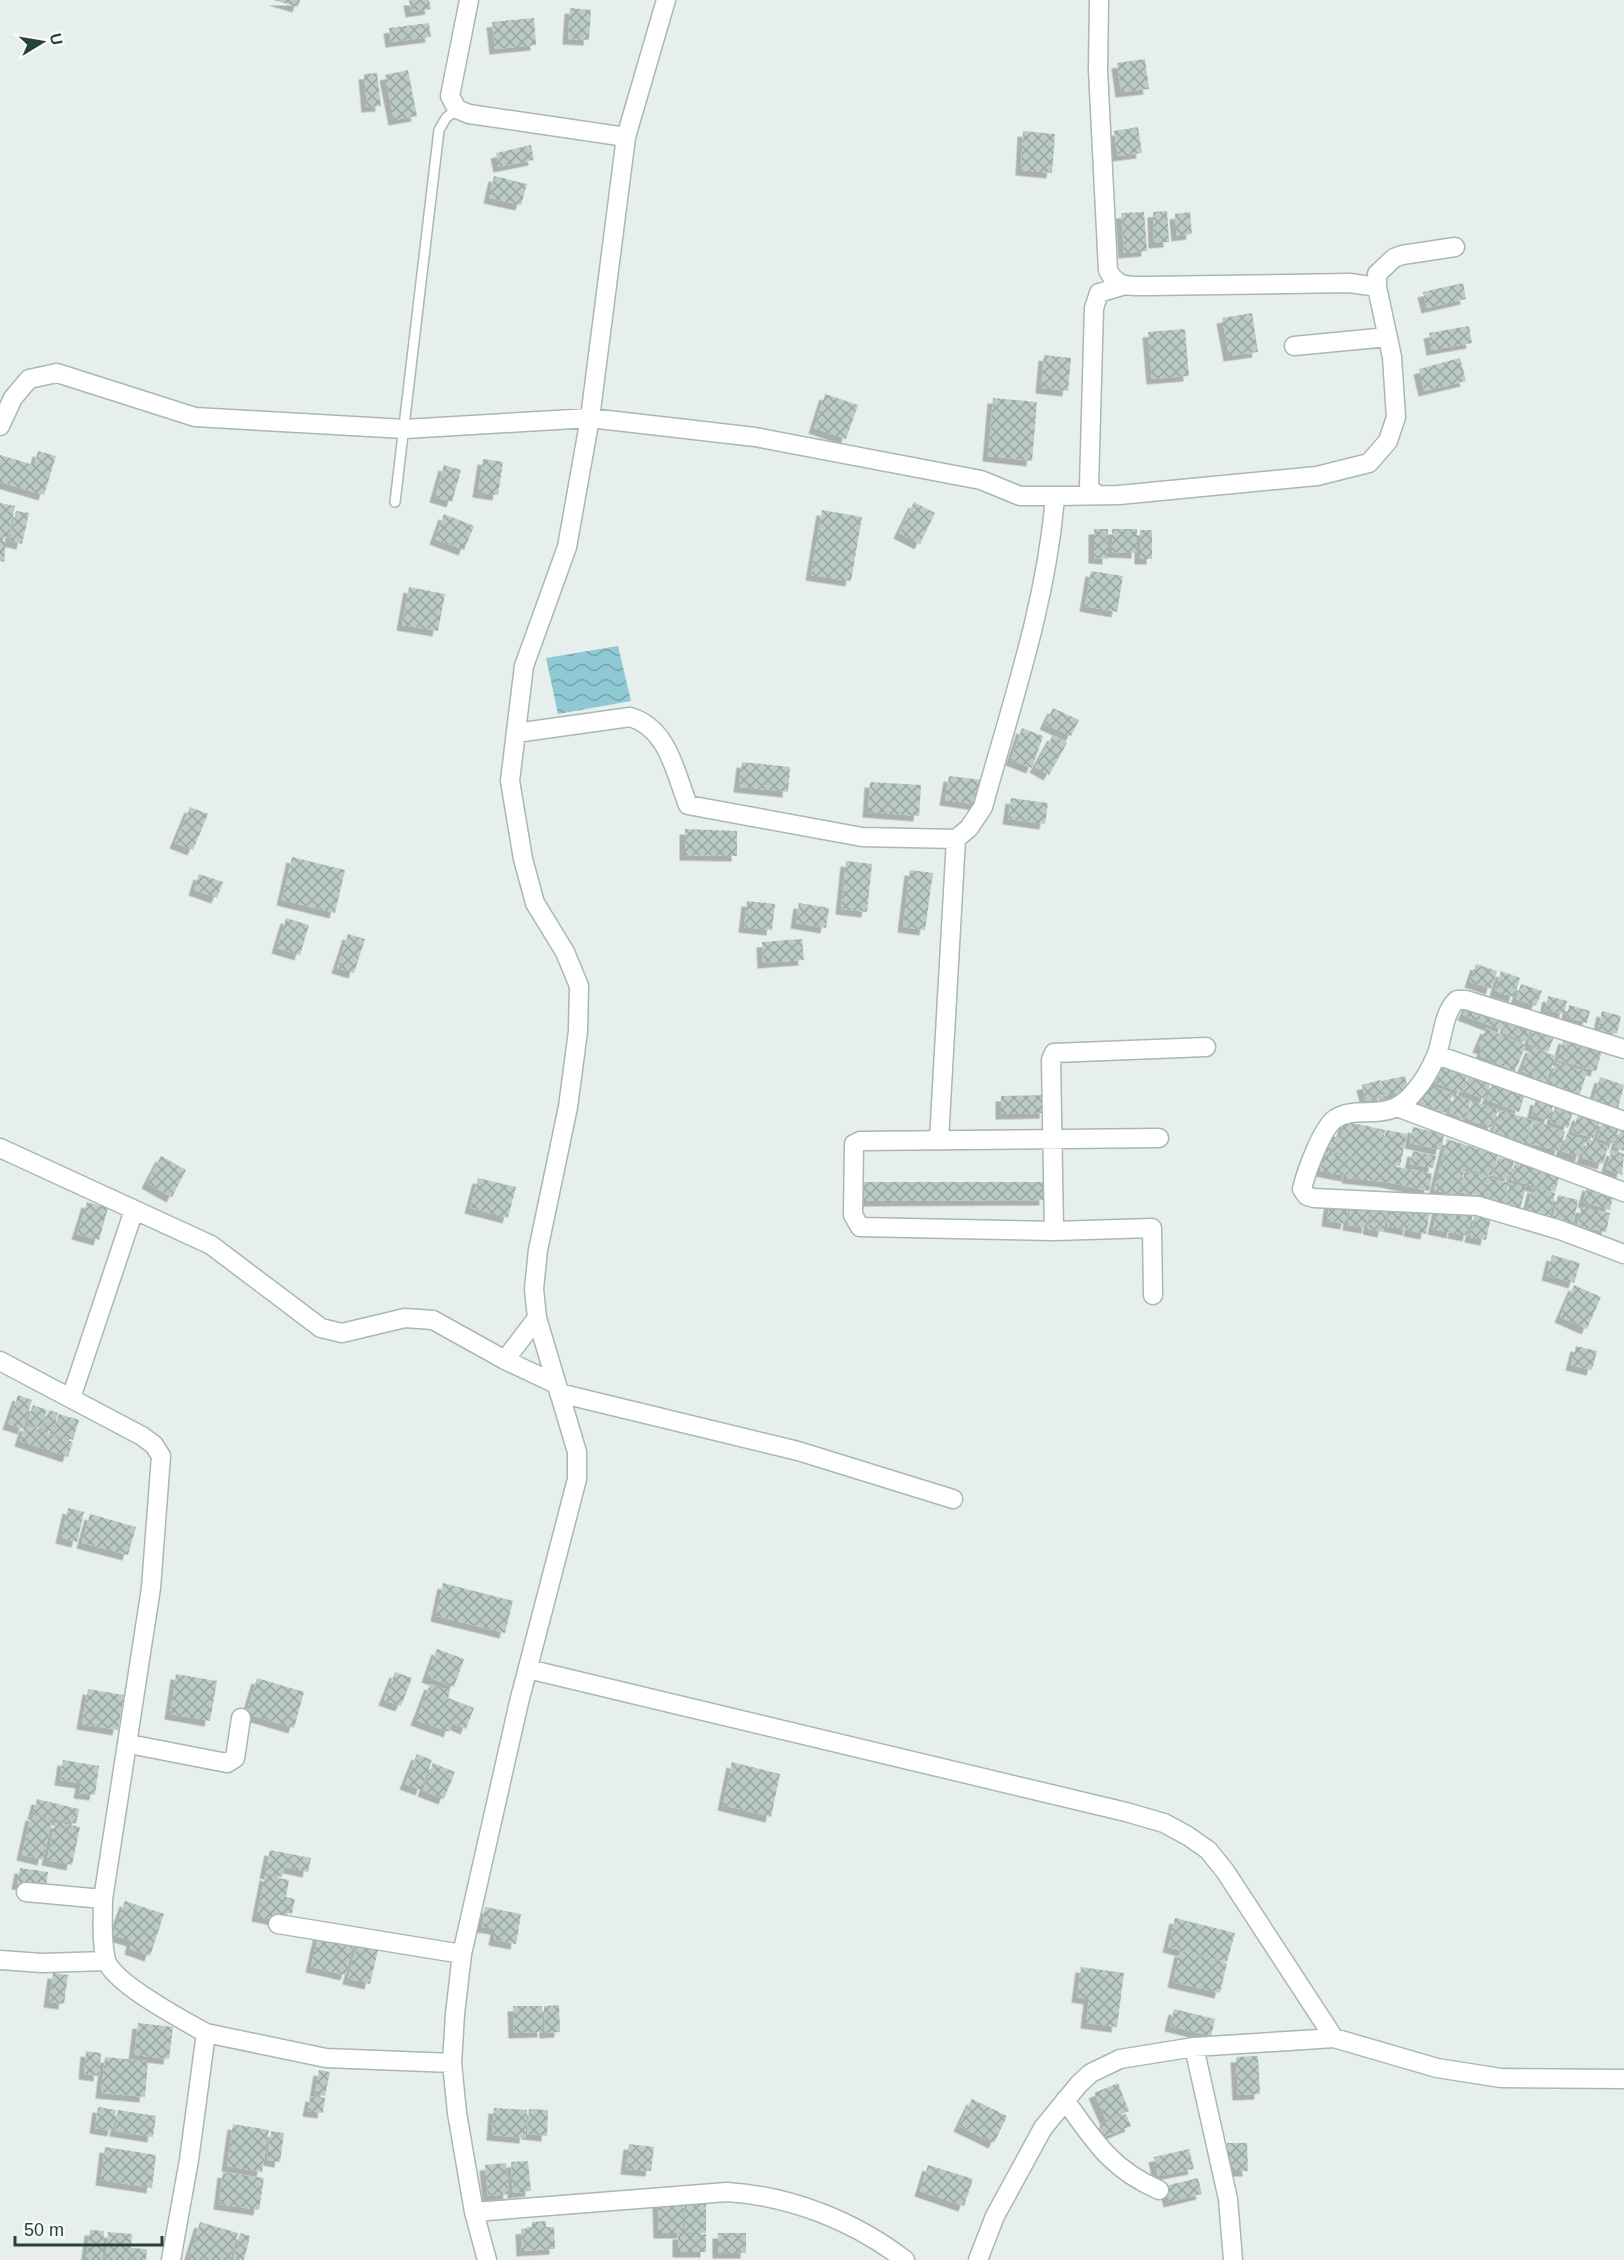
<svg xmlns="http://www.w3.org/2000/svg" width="1624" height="2260" font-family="Arial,sans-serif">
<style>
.water{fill:url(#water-waves)}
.building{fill:url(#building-cross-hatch);filter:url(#shadow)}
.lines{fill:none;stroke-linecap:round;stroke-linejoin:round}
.lane-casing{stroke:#a8b8b2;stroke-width:12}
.street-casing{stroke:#a8b8b2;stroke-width:21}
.lane{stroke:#fff;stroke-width:9}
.street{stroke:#fff;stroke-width:18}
</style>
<defs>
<pattern id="water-waves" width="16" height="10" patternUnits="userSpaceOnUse" patternTransform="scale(1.5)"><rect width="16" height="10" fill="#8ec9d4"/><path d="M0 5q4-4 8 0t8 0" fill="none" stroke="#74a5ad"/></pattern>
<pattern id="building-cross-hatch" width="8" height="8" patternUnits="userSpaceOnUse" patternTransform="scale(1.5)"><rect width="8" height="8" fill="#bbcac4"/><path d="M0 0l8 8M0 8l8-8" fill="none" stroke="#98a6a0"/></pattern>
<filter id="shadow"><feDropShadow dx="-5.5" dy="5.5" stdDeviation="0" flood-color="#0004"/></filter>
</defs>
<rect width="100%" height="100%" fill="#e6efeb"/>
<path class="water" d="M618 646 631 701 558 714 546 658Z"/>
<path class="building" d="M274 0H300L298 7Z
M409 0H429L431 9 411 12Z
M570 8 591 10 589 40 568 39Z
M534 18 536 45 495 49 492 22Z
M429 23 431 37 391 42 389 28Z
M1145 59 1149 89 1121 92 1117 63Z
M408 70 417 116 394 120 385 75Z
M377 73 381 106 367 107 364 74Z
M1138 127 1142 153 1118 156 1114 131Z
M1023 131 1055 134 1052 173 1021 170Z
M531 145 534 160 499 167 496 153Z
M494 176 527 184 521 205 489 198Z
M1167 211 1169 242 1154 243 1153 212Z
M1144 212 1147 251 1124 253 1121 213Z
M1190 212 1192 234 1177 236 1175 214Z
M1463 283 1466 299 1427 308 1423 292Z
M1252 313 1258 352 1229 356 1222 318Z
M1469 326 1472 343 1432 350 1429 333Z
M1185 329 1189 376 1152 379 1148 332Z
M1044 355 1071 358 1068 391 1041 388Z
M1460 358 1466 381 1424 391 1419 369Z
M825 394 858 405 846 439 814 428Z
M993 398 1037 402 1032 461 988 456Z
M38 451 56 456 44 495 0 482V455L34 465Z
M483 459 503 462 498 495 478 492Z
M444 465 461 470 452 502 435 497Z
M914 502 935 513 920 544 899 533Z
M0 503 15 506 8 538 0 536Z
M822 510 862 517 851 581 811 575Z
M16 511 29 513 22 544 9 541Z
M444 514 474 526 464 550 435 539Z
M1094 529H1108V559L1094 558Z
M1112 529H1137V553L1112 552Z
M1140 530H1152V559H1140Z
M0 540 6 541 4 562 0 561Z
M1091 571 1123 576 1117 612 1085 606Z
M409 587 445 594 438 631 402 625Z
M1053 708 1079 720 1071 736 1045 724Z
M1022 728 1043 736 1032 768 1011 760Z
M1053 735 1067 743 1049 775 1035 767Z
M742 762 790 767 788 792 739 787Z
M949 776 982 780 979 805 945 800Z
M870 782 921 785 919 816 868 812Z
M1011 798 1048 803 1045 824 1008 819Z
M190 807 208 814 193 850 175 843Z
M685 829 737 831V856L685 855Z
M292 857 345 870 335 913 282 900Z
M846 861 872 864 867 912 841 909Z
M910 870 933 873 925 930 903 927Z
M199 874 223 882 217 898 194 890Z
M747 901 775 904 772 930 744 927Z
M799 903 829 908 826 928 796 923Z
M286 918 309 925 300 955 277 948Z
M348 934 365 939 354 973 337 968Z
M802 939 804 960 763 963 762 942Z
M1476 964 1497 971 1491 989 1470 982Z
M1501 971 1520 978 1514 997 1495 991Z
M1521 984 1542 991 1536 1006 1516 999Z
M1548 996 1567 1001 1564 1014 1545 1010Z
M1469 1002 1507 1017 1502 1030 1463 1015Z
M1569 1005 1590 1011 1587 1023 1566 1017Z
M1602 1011 1621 1016 1617 1034 1598 1030Z
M1510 1015 1533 1024 1526 1042 1503 1033Z
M1535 1024 1556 1032 1548 1052 1528 1044Z
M1486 1028 1526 1045 1515 1071 1480 1056 1483 1049 1478 1047Z
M1564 1038 1582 1044 1578 1060 1583 1042 1603 1048 1596 1071 1557 1060Z
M1531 1047 1556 1056 1546 1082 1521 1071Z
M1556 1062 1587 1072 1579 1097 1548 1087Z
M1442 1064 1468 1073 1461 1092 1435 1083Z
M1469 1074 1491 1082 1485 1099 1463 1091Z
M1405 1076 1408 1091 1385 1096 1381 1081Z
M1600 1077 1624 1085 1617 1112 1592 1104Z
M1380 1080 1384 1098 1366 1101 1362 1085Z
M1493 1082 1525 1094 1519 1112 1487 1100Z
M1427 1084 1453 1093 1446 1113 1420 1104Z
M1045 1095V1113L1001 1114V1096Z
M1455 1095 1471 1100 1465 1119 1449 1113Z
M1536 1099 1553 1105 1549 1120 1532 1115Z
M1472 1101 1498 1109 1492 1128 1466 1119Z
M1556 1105 1573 1111 1568 1128 1551 1122Z
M1500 1110 1533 1120 1526 1142 1493 1132Z
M1578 1115 1600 1121 1594 1138 1572 1132Z
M1534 1120 1565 1132 1559 1151 1527 1143Z
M1603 1120 1620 1125 1614 1144 1597 1138Z
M1344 1121 1385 1130 1379 1162 1372 1161 1411 1170 1409 1178 1412 1169 1432 1174 1429 1191 1386 1182 1347 1178 1352 1156 1328 1151 1331 1136 1341 1138Z
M1413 1127 1444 1134 1441 1150 1410 1143Z
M1621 1128 1624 1129V1151L1615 1148Z
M1386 1130 1407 1134 1400 1166 1380 1162Z
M1567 1134 1586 1140 1580 1157 1561 1151Z
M1447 1139 1498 1155 1492 1176 1465 1168 1457 1196 1434 1190Z
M1588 1139 1608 1146 1603 1164 1582 1158Z
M1612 1150 1624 1154 1622 1175 1606 1169Z
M1413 1151 1436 1156 1433 1168 1410 1164Z
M1324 1152 1351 1157 1347 1176 1320 1171Z
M161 1156 186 1170 172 1197 147 1183Z
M1498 1157 1514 1161 1509 1180 1493 1176Z
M1515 1162 1560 1175 1555 1192 1511 1180Z
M1465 1171 1485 1175 1481 1190 1485 1176 1509 1183 1503 1204 1460 1192Z
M478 1178 516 1187 508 1218 470 1208Z
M857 1182H1044L1045 1200 858 1201Z
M1510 1183 1526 1187 1520 1209 1504 1204Z
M1588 1185 1614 1193 1610 1210 1583 1202Z
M1533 1187 1555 1193 1550 1216 1527 1210Z
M1558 1195 1578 1200 1573 1225 1552 1220Z
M1330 1199 1349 1202 1346 1224 1327 1221Z
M1351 1200 1370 1203 1367 1228 1348 1225Z
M1373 1201 1389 1204 1383 1232 1368 1229Z
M87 1202 108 1208 99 1240 77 1234Z
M1391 1202 1412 1206 1408 1230 1387 1226Z
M1414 1203 1431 1206 1426 1234 1409 1231Z
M1438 1206 1456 1210 1452 1233 1433 1229Z
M1581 1207 1610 1213 1606 1232 1577 1226Z
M1457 1210 1473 1213 1468 1236 1453 1233Z
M1475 1214 1491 1217 1486 1240 1470 1237Z
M1552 1255 1580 1263 1574 1283 1547 1275Z
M1574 1285 1601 1297 1587 1329 1560 1317Z
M1576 1346 1597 1351 1592 1370 1571 1365Z
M18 1395 32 1400 23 1429 8 1424Z
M33 1405 47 1410 41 1428 27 1423Z
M49 1410 58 1413 52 1432 42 1429Z
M59 1414 79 1420 73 1440 53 1434Z
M25 1425 73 1442 68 1457 20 1441Z
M68 1508 84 1512 77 1542 61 1538Z
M90 1514 136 1527 128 1555 82 1543Z
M443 1583 513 1601 505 1633 436 1616Z
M437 1649 464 1659 454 1687 427 1677Z
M395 1672 412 1678 401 1706 384 1700Z
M176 1674 217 1681 210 1721 170 1714Z
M257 1678 304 1692 294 1728 246 1714Z
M430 1684 450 1691 448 1698 474 1708 466 1729 452 1723 449 1732 416 1720Z
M88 1689 124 1695 118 1730 82 1724Z
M417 1754 432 1760 421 1790 405 1784Z
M63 1760 99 1766 95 1795 79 1793 81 1783 60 1780Z
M732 1762 780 1774 771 1817 723 1805Z
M433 1763 455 1772 444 1799 423 1791Z
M37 1799 79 1809 76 1824 33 1814Z
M31 1815 52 1820 43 1860 22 1855Z
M55 1822 80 1827 72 1865 47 1860Z
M270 1850 311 1858 308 1872 284 1867 282 1877 265 1873Z
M20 1868 48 1872 46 1888 17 1884Z
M265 1875 289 1880 286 1897 295 1899 292 1914 287 1913 286 1922 257 1916Z
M125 1901 164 1914 150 1956 130 1949 132 1941 113 1935Z
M485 1907 521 1914 516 1944 494 1940 496 1929 482 1927Z
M1175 1918 1235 1933 1227 1962 1168 1947Z
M319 1932 354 1941 346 1975 311 1967Z
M357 1941 379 1946 370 1984 348 1979Z
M1180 1951 1227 1963 1220 1993 1173 1982Z
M1081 1967 1124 1973 1117 2027 1086 2023 1089 1999 1077 1997Z
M53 1973 68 1975 64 2004 49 2002Z
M559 2005 560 2032 545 2033 544 2006Z
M513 2006H542L543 2032 514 2033Z
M1174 2009 1215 2019 1211 2036 1170 2026Z
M138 2023 173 2027 169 2059 134 2055Z
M86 2051 101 2053 99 2076 84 2074Z
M1258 2056 1260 2094 1238 2095 1236 2057Z
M105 2057 148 2061 145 2097 101 2093Z
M319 2070 330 2072 325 2096 315 2094Z
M1118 2083 1129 2111 1106 2120 1094 2093Z
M311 2096 325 2098 323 2113 308 2111Z
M972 2099 1007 2116 994 2143 959 2126Z
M98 2107 116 2110 113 2131 95 2128Z
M494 2108 527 2110 525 2138 492 2135Z
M529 2109 548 2110 547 2136 527 2134Z
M118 2110 156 2116 153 2137 115 2131Z
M1126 2114 1131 2126 1104 2137 1099 2125Z
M233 2124 269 2130 262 2172 227 2166Z
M271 2131 284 2133 280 2162 267 2160Z
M1227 2143H1247L1248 2171H1228Z
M629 2144 654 2147 651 2171 626 2169Z
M105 2147 156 2155 152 2188 101 2180Z
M1189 2149 1194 2169 1158 2176 1154 2157Z
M528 2161 531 2191 513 2193 511 2162Z
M506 2163 509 2194 488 2196 485 2165Z
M928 2165 973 2179 964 2206 920 2191Z
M223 2172 264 2178 259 2210 219 2204Z
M1198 2178 1202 2194 1169 2202 1165 2186Z
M658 2202H683V2233H659Z
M684 2203H706V2233H684Z
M546 2221V2227H554L555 2249 522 2251 521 2229 532 2228V2222Z
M200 2222 238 2233 230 2260H188Z
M90 2230 104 2231 102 2260H86Z
M108 2232 132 2234 131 2248 147 2249 146 2260H105Z
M240 2233 250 2236 244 2260 233 2259Z
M718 2233H746V2253H718Z
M678 2234H706V2252H678Z"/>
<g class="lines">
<g class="lane-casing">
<path id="lane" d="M395 502 439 130 446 118 457 109"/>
</g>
<g class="street-casing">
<path id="street" d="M469 0 450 96 457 109 469 114 626 137
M1377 287V274L1394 258 1402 255 1455 247
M1294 346 1388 337
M0 426 13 398 29 379 57 373 195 417 405 429 590 418 755 437 981 480 1020 496H1055C1047 602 1011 705 983 807L969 828 956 839 862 837 688 805C675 772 668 728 630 717L516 733
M1096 495 1089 486 1094 308 1099 293 1122 286
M1055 496 1119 495 1317 476 1369 463 1388 441 1396 417 1392 357 1377 287 1350 283 1148 286C1130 286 1116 288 1108 270L1098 70 1099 0
M1624 1049 1466 1000H1457C1443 1012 1443 1039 1436 1056 1431 1068 1424 1081 1415 1091 1388 1126 1358 1103 1335 1119 1322 1128 1306 1172 1302 1189L1307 1196 1314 1198 1478 1206 1560 1230 1624 1254
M1437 1055 1624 1121
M1397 1107 1624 1192
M939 1140 956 839
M0 1148 211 1245 321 1328 342 1333 405 1318 433 1320 505 1360 556 1384
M1054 1231 1051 1060 1054 1053 1206 1047
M1153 1295 1152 1228 1054 1231 860 1227 853 1215 854 1144 860 1141 1159 1138
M505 1360 537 1318
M0 1361 142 1436 154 1445 161 1456 151 1588 103 1899
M559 1393 798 1451 953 1499
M71 1398 134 1210
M528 1669 1126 1812 1164 1823 1188 1836 1208 1850 1225 1871 1334 2038
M129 1744 227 1763 235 1758 241 1718
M26 1892 103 1899C103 1918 101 1941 106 1960 114 1984 183 2020 206 2033
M278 1924 462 1954
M0 1960 42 1963 106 1961
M1194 2047 1228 2199 1233 2260
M1065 2100C1094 2141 1111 2169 1159 2190
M474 2212 727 2192C791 2196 854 2221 905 2260
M171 2260 189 2160 206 2033 326 2058 452 2063
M487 2260 474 2212 457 2113 452 2063 455 2014 462 1954 519 1702 577 1479V1452L537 1318 534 1289 538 1250 568 1107 578 1031 579 986 565 952 535 903 523 859 510 781 524 666 567 547 590 418 626 137 666 0
M978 2260 995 2216 1043 2128 1079 2084 1091 2073 1120 2059 1194 2047 1334 2038 1437 2068 1501 2078 1624 2079"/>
</g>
<use href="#lane" class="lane"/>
<use href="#street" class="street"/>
</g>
<g transform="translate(42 42) rotate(79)" stroke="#f7fbf9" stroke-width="4.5" paint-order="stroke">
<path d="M0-4.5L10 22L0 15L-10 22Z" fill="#24423a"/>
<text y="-9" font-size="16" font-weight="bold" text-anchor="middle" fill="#24423a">U</text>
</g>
<path d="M15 2236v9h147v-9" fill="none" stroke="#24423a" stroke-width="3"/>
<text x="24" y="2236" font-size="18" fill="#24423a" stroke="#f7fbf9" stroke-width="4.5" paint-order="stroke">50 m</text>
</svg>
